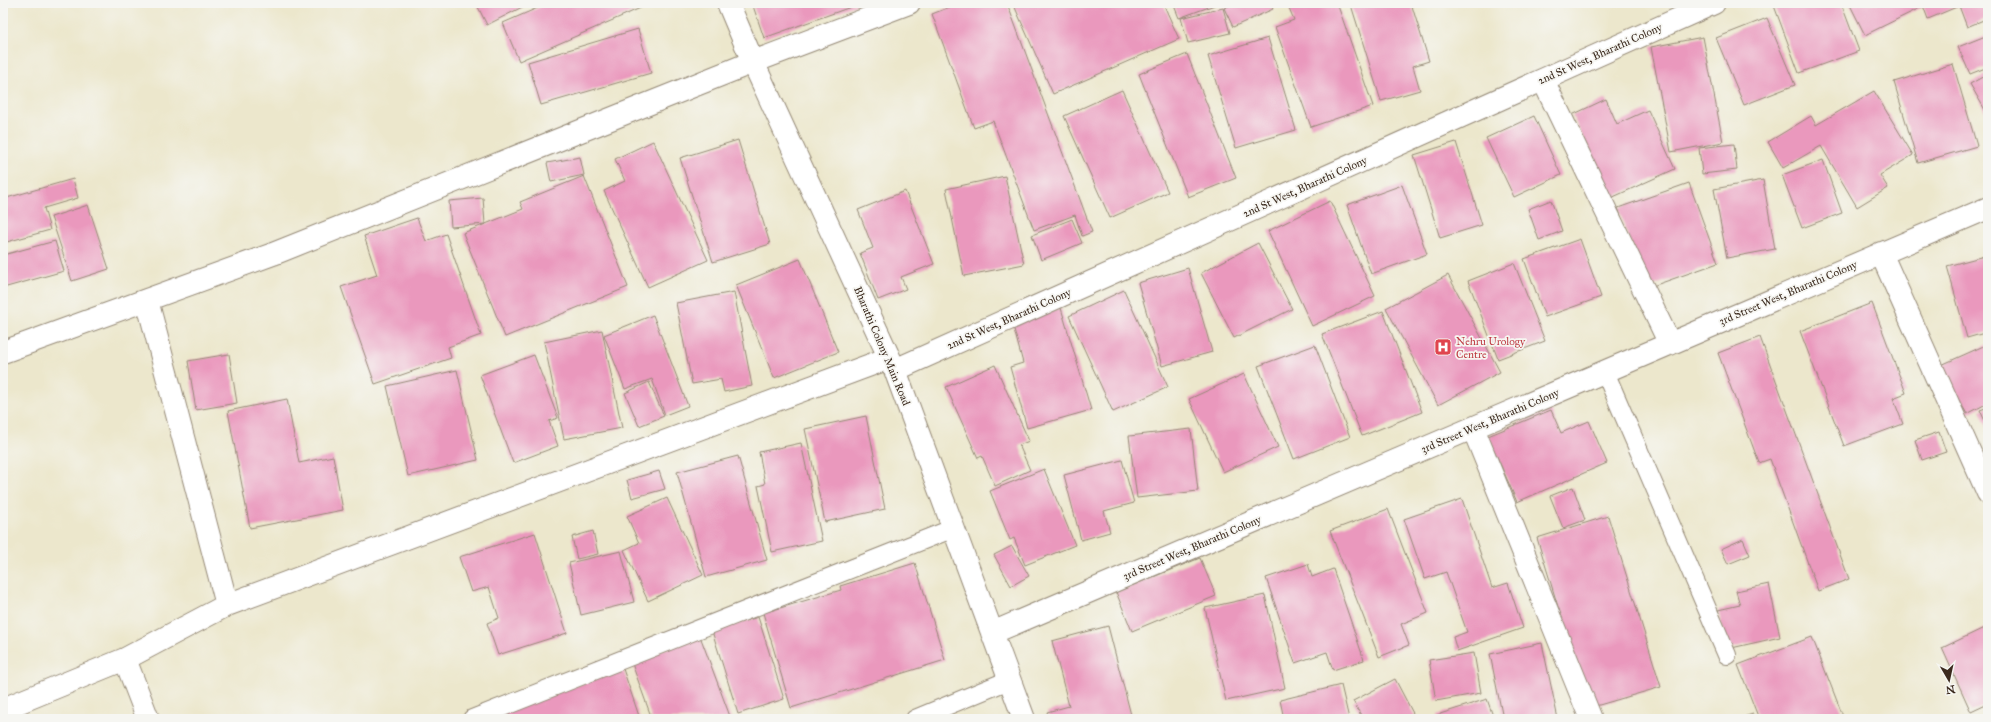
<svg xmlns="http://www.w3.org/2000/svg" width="1991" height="722" font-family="'IM FELL Great Primer',serif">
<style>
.building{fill:#ea98bd}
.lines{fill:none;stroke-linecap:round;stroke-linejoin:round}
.service-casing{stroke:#948875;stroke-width:20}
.minor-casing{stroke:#948875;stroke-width:24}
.service{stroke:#fff;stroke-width:18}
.minor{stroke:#fff;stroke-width:22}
.labels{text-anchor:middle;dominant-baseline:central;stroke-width:3.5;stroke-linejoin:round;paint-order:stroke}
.street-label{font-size:11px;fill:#3b2a1e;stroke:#f6f6f2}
.health-label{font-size:11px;fill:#be3a42;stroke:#f6f6f2;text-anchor:start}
</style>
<rect width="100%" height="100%" fill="#f6f6f2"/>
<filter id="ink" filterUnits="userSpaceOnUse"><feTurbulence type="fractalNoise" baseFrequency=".025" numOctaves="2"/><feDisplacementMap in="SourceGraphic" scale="8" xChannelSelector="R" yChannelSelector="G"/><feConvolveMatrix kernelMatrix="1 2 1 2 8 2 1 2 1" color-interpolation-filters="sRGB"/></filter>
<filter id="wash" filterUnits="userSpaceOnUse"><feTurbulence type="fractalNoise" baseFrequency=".012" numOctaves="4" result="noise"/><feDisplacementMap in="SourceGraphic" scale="16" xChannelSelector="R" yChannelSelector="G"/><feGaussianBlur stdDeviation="0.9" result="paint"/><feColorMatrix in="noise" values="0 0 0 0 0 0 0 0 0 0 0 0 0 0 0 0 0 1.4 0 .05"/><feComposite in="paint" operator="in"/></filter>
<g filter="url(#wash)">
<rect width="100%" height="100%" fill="#ece7cc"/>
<g id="blocks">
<path class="building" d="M476 3H530L487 25Z
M549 3H652L519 61 503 23Z
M752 3H862L764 38Z
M960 3H1007L1092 232 1082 236 1075 215 1034 230 993 121 974 128 932 14Z
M1013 3H1163L1179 39 1053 94Z
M1173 3H1220L1179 18Z
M1235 3H1270L1273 9 1233 27 1224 8Z
M1287 3H1337L1373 106 1311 127 1275 27 1294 20Z
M1356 3H1411L1429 61 1413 66 1420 90 1381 101 1351 5Z
M1773 3H1841L1859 51 1799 73Z
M1849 3H1920L1922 7 1865 35Z
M1922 3H1988V18L1967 27 1959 6 1928 19Z
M1223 8 1230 33 1188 43 1181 18Z
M1767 18 1795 85 1744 105 1716 38Z
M638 29 651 73 541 105 528 62Z
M1988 35V67L1970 74 1958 47Z
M1703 37 1723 142 1671 152 1651 47Z
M1268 38 1296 130 1236 148 1208 56Z
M1187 54 1236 178 1188 197 1139 74Z
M1953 64 1977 146 1918 163 1894 82Z
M1988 74V115L1970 84Z
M1122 90 1168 192 1110 218 1064 116Z
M1874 91 1913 155 1880 175 1888 188 1857 207 1821 146 1783 168 1768 142 1811 116 1816 125Z
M1606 99 1617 124 1648 110 1675 169 1611 198 1572 115Z
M1534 116 1561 175 1514 197 1486 138Z
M738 140 770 244 713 262 680 158Z
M653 141 708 260 648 287 604 191 625 181 615 159Z
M1456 142 1482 225 1440 238 1414 155Z
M1734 144 1737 170 1702 174 1699 148Z
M580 157 584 175 551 182 547 163Z
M1823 160 1842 213 1802 228 1782 175Z
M584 176 628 287 505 337 463 233 523 209 520 202Z
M1005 176 1024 264 964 276 946 189Z
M73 179 78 198 44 208 50 230 3 243V199Z
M1763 180 1775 249 1727 258 1714 189Z
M1689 183 1718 263 1647 288 1618 208Z
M1402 185 1427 254 1371 274 1347 205Z
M905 191 934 264 901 277 906 289 878 300 860 253 873 248 858 210Z
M483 198 485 224 451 227 449 201Z
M1551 200 1562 231 1539 240 1528 209Z
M1330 201 1375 296 1312 326 1268 231Z
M88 205 109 269 72 281 51 217Z
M417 218 426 241 446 234 481 335 448 347 451 358 375 384 341 287 377 275 364 236Z
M1072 219 1082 243 1041 260 1032 235Z
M1580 239 1601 297 1545 317 1524 259Z
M55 241 64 271 3 288V255Z
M1258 243 1292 309 1234 338 1201 273Z
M1988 255V332L1967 338 1947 266Z
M800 259 838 352 774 378 736 285Z
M1514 263 1545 341 1498 359 1468 281Z
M1188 268 1212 352 1162 366 1138 283Z
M1448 275 1500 372 1438 405 1386 308Z
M1124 290 1168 387 1113 412 1069 316Z
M734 292 752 386 724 392 721 379 692 384 676 303Z
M1872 303 1906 393 1893 398 1903 424 1844 446 1800 331Z
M1061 308 1091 410 1027 428 1010 367 1023 363 1012 322Z
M1383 311 1422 412 1362 436 1322 334Z
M653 315 688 406 665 415 652 379 625 389 604 335Z
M602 330 622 428 564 439 544 342Z
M1760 337 1849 579 1818 591 1770 459 1759 463 1718 353Z
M1988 344V403L1967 414 1939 366Z
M1315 345 1350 437 1294 459 1258 366Z
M229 354 237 403 196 410 188 361Z
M534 355 558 418 549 421 558 446 513 463 480 375Z
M995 365 1029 441 1019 445 1030 470 995 486 982 456 978 458 946 387Z
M457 370 478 460 408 476 387 386Z
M1244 374 1278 447 1223 472 1189 399Z
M649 382 664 416 639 426 625 393Z
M287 399 299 463 333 456 343 510 250 528 228 411Z
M1988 407V428L1980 410Z
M1551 410 1561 433 1589 421 1607 463 1517 502 1488 436Z
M866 416 885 509 825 522 805 429Z
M1191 429 1198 491 1137 498 1129 436Z
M1939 432 1946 452 1922 460 1915 440Z
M801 443 822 541 772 552 758 486 765 484 759 452Z
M738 456 767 560 706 577 677 472Z
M1122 460 1134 503 1104 511 1110 532 1081 540 1064 475Z
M1044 469 1075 545 1025 565 1014 538 1010 540 990 491Z
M659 471 665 489 632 498 627 480Z
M1573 487 1585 520 1563 528 1550 496Z
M667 498 703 575 648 601 624 550 639 543 627 516Z
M1462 499 1492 588 1508 583 1523 628 1457 651 1453 637 1467 632 1446 572 1425 579 1404 519Z
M1388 509 1428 613 1401 624 1409 645 1379 657 1330 531Z
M1608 516 1661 687 1589 708 1537 538Z
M593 531 598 554 577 559 572 537Z
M535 533 567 633 498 655 487 623 499 618 489 587 471 592 459 557Z
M1743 539 1750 555 1728 564 1721 549Z
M1012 546 1029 576 1011 586 994 555Z
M621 551 634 602 581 615 569 563Z
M1200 558 1216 596 1132 631 1116 592Z
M915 563 945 660 791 708 763 613 841 590 840 586Z
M1308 564 1312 577 1333 569 1364 660 1333 670 1327 652 1295 663 1266 578Z
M1769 584 1780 637 1727 649 1718 610 1740 605 1736 591Z
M1265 595 1285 688 1226 701 1205 608Z
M758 617 784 699 738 714 712 631Z
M1108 626 1132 719H1049L1047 712 1069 706 1052 641Z
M1988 626V704L1971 712 1942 648Z
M700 636 731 719H652L631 661Z
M1812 637 1844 719H1759L1738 665Z
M1542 643 1558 719H1503L1490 654Z
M1474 653 1481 693 1436 701 1429 660Z
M623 669 640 719H487L552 694Z
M1395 679 1416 719H1363L1353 701Z
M1341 685 1349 719H1284L1280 700Z
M1487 699 1494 719H1438L1437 715Z
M1753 714 1755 719H1737Z"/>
</g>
</g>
<g filter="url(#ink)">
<use href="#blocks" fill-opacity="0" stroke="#948875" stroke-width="1"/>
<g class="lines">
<g class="service-casing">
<path id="service" d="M1605 372 1727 655
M472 719 954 528
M915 719 1009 680"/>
</g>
<g class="minor-casing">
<path id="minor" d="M728 3 753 62 895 370 1024 719
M1543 80 1670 344
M1881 253 1988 493
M147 300 227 605
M3 352 273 254 753 62 909 3
M895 370 1714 3
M1473 428 1591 719
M992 633 1988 208
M125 659 148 719
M3 709 125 659 227 605 889 358"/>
</g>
<use href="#service" class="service"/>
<use href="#minor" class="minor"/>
</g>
</g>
<defs>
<g id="hospital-square" transform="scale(0.9)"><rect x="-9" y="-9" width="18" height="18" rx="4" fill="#e0444e" stroke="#f6f6f2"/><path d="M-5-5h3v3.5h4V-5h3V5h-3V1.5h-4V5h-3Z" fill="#fff"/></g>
</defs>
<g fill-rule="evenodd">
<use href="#hospital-square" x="1443" y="347"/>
</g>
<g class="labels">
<g class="street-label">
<text transform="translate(1600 54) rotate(-24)">2nd St West, Bharathi Colony</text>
<text transform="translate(1305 187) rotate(-24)">2nd St West, Bharathi Colony</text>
<text transform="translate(1788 293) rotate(-23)">3rd Street West, Bharathi Colony</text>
<text transform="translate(1009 319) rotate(-24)">2nd St West, Bharathi Colony</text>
<text transform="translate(882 346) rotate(67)">Bharathi Colony Main Road</text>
<text transform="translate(1490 421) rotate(-23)">3rd Street West, Bharathi Colony</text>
<text transform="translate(1192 548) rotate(-23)">3rd Street West, Bharathi Colony</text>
</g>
<g class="health-label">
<text x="1456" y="341">Nehru Urology<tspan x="1456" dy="13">Centre</tspan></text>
</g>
</g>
<rect width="1991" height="722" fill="none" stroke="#f6f6f2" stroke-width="16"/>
<g transform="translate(1949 680) rotate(171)" stroke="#f6f6f2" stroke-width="3" paint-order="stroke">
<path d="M0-3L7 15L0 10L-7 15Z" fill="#3b2a1e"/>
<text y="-6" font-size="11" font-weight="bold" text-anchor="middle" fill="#3b2a1e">N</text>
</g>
</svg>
